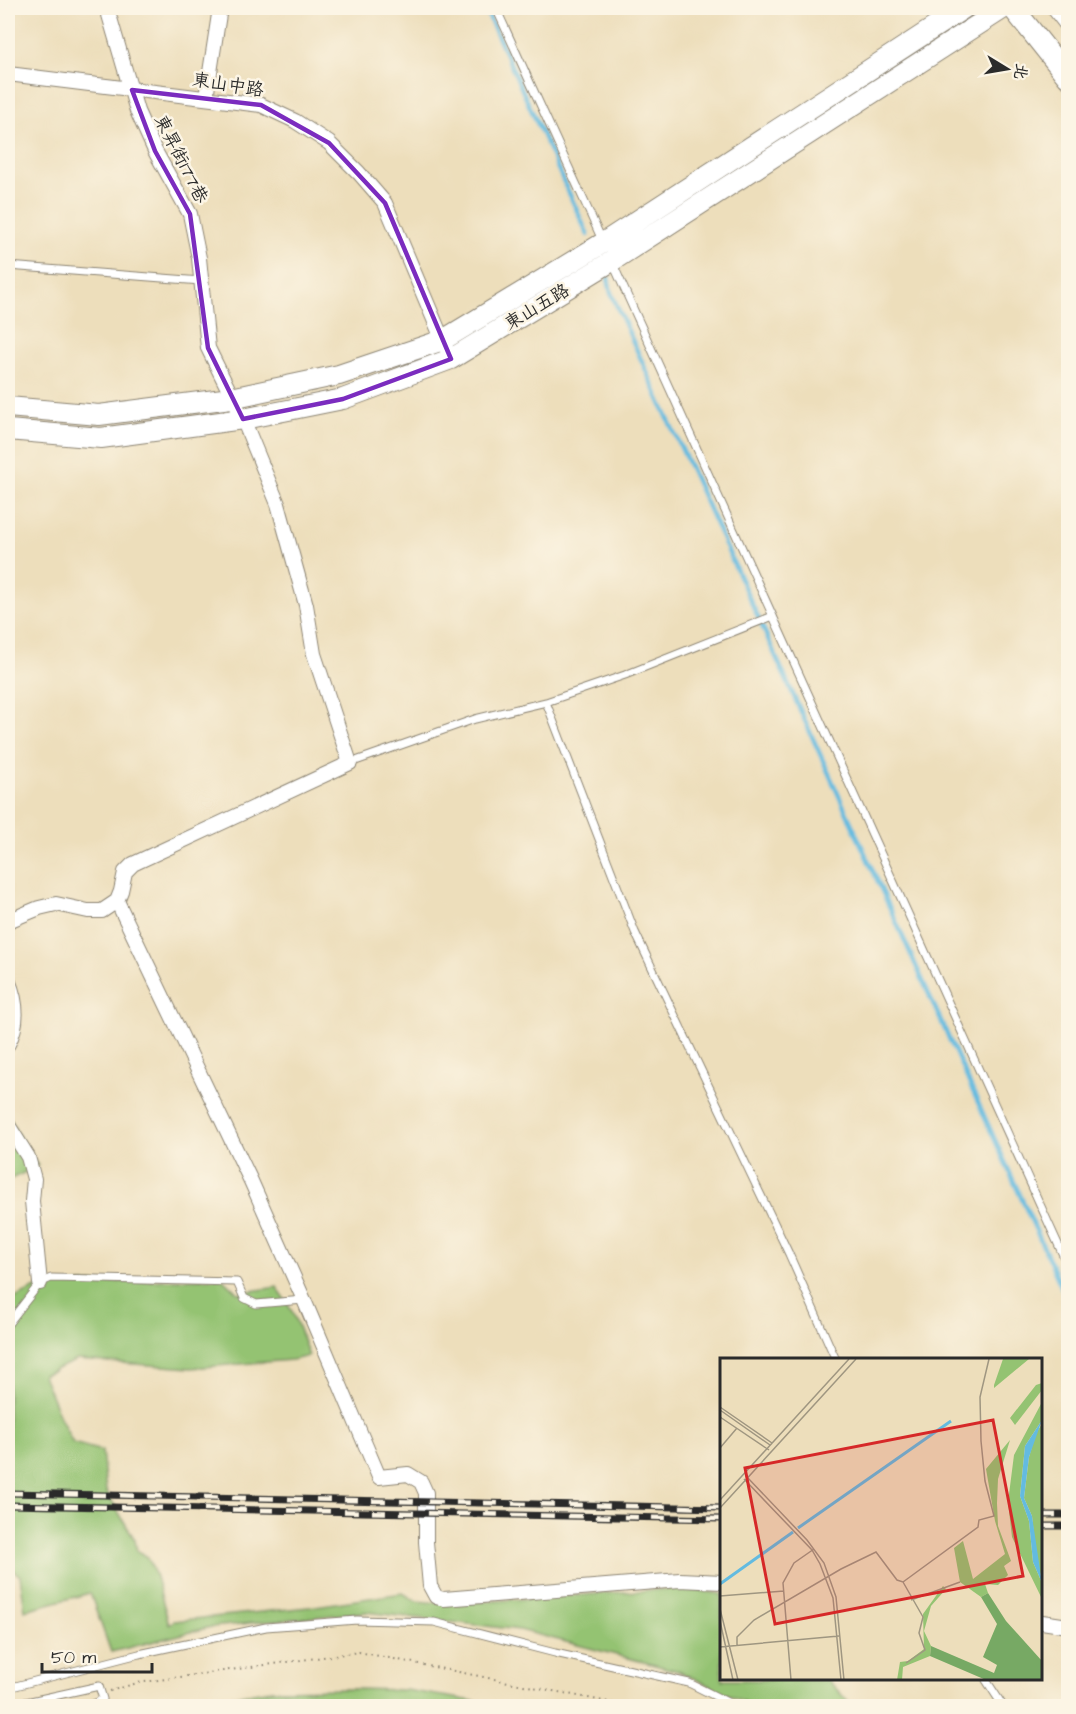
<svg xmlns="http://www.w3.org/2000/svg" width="1076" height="1714" font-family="'Architects Daughter','LXGW WenKai TC',sans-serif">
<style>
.green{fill:#94c372;stroke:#60774e;stroke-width:1.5}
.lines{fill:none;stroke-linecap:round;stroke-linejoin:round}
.stream{stroke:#63bbe0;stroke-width:4.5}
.lane-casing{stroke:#8c8473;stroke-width:9}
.street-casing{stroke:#8c8473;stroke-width:16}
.secondary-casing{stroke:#8c8473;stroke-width:22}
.primary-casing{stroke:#8c8473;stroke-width:23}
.path{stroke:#8c8473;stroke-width:2;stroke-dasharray:1.5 4.5;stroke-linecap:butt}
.lane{stroke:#fff;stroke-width:7}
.street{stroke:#fff;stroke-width:14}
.secondary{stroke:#fff;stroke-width:20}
.primary{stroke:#fff;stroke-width:21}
.rail-casing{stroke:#2b2b2b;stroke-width:7}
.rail{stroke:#fcf5e5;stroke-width:4.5;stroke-dasharray:14;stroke-linecap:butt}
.marked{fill:none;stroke:#7b2cbf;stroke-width:4.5;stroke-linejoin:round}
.labels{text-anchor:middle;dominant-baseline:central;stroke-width:5;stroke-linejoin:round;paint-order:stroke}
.street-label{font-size:18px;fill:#2b2b2b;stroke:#fcf5e5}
.inset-river{fill:none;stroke:#63bbe0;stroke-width:3}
.inset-road{fill:none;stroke:#9f9681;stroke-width:1.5}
.view{fill:#d62828;fill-opacity:0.15;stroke:#d62828;stroke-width:3}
.inset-edge{fill:none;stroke:#2b2b2b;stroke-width:3}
</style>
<rect width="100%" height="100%" fill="#fcf5e5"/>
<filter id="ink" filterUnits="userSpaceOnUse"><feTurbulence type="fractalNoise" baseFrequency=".0167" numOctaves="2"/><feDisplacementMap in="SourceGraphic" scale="12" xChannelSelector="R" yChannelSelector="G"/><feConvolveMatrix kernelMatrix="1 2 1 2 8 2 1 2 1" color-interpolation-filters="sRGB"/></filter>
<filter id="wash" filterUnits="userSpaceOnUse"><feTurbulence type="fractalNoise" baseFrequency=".008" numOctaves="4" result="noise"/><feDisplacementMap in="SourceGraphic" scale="24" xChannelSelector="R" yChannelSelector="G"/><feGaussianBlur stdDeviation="1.35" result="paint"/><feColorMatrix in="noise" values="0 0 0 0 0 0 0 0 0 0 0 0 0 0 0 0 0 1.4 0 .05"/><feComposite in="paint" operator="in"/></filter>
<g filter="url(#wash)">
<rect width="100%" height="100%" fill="#eddebb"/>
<path class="green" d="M8 1114 18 1135 38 1166 11 1179 8 1172Z
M222 1278 238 1293 277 1287 293 1313 309 1356 292 1360 191 1368 77 1360 43 1375 60 1417 73 1443 102 1451 106 1491 135 1540 137 1551 148 1557 156 1577 169 1624 174 1621 309 1607 403 1593 416 1601 452 1604 682 1588 722 1594V1680H828L852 1706H753L678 1671 520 1630 366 1612 211 1627 111 1652 90 1593 25 1610 20 1576 8 1566V1305L13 1299 42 1285Z
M353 1689 406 1690 503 1706H176L271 1690Z"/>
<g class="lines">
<path class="stream" d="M485 8 588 235
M608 278 611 293 1068 1301"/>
</g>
</g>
<g filter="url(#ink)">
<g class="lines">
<g class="lane-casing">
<path id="lane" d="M496 8 602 240
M613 264 1068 1266
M8 266 201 281
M546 702 635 932 789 1254 836 1360
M350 763 475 719 546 702 625 675 773 616
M8 1324 40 1283 51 1278 237 1282 244 1298 256 1304 304 1300
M986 1680 1003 1706
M8 1688 139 1654 266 1627 357 1620 434 1622 555 1653 689 1683 735 1706
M8 1706 99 1686 103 1699 88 1706"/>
</g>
<g class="street-casing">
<path id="street" d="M107 8 137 111 155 151 190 214 199 258 208 348 243 419 278 504 306 605 314 654 350 763 133 864 125 872 121 891 117 901 251 1181 304 1300 379 1477 408 1474 421 1482 426 1493V1542L430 1586 436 1597 444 1599 680 1580 722 1582
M8 74 261 105 295 121 329 143 359 173 385 203 446 348
M206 98 220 8
M8 921 39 908 56 904 88 911H102L117 901
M8 980C17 1001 19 1023 8 1044
M8 1125 28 1157 34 1179 32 1201 40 1283
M1042 1622 1068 1626"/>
</g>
<g class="secondary-casing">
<path id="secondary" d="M8 407 99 415 231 398 339 375 443 340 603 243 964 8
M8 430 101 438 243 419 343 399 451 359 612 261 1004 8"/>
</g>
<g class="primary-casing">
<path id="primary" d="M1013 8 1068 77
M1058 8 1068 21"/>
</g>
<path class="path" d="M110 1691 137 1683 359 1652 628 1706"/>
<use href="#lane" class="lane"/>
<use href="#street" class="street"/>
<use href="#secondary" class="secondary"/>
<use href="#primary" class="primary"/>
<g class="rail-casing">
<path id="rail" d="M8 1493 722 1508
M8 1505 722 1519
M1042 1515H1068
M1042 1526H1068"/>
</g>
<use href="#rail" class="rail"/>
</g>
</g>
<path class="marked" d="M132 90 261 105 329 143 385 203 451 359 343 399 243 419 208 348 190 214 155 151Z"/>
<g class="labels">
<g class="street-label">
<text transform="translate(228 85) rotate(9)">東山中路</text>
<text transform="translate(181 159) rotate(63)">東昇街177巷</text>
<text transform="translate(537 307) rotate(-31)">東山五路</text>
</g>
</g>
<g transform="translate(720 1358)">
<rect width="322" height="322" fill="#eddebb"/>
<path d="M283 1H309L274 30V27ZM322 25V32L295 67 290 60 316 27ZM322 44V62L305 88 300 138 309 163 313 204 322 225V241L292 179 288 144 294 97ZM322 66V219L317 207 312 158 304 140 309 99 316 75ZM290 82 278 121 277 145 278 168 291 203 284 208 288 217 278 227 265 226 268 235 261 239 240 224 234 190 243 183 253 221 285 196 275 163 266 111ZM223 228 226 231 211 248 204 273 211 288 210 298 183 309 182 322H177L180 304 188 303 204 291 203 256Z" fill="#94c372"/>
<path d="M268 235 286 263 322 303V322H266L210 298 211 288 274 315 277 307 263 299 277 266 261 239Z" fill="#77a964"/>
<path d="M322 62 309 99 304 140 312 158 322 225 313 204 309 163 300 138 305 88Z" fill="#63bbe0"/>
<path class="inset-river" d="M78 170 231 63M0 226 73 174"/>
<path class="inset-road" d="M0 49 52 85M0 52 50 87M0 59 49 92M0 90 17 70M26 118 87 182 104 205 116 239 124 322M24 121 92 192 100 206 113 240 121 322M0 142 129 1M0 150 136 1M183 224 203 259 199 275 205 292 186 305M0 238 64 233M191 242 240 224M0 251 18 322M0 263 13 322M17 288V279L34 262 121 211 156 194 177 222 183 224 258 169 259 162 274 158 265 123 261 83 260 39 269 1M0 289 119 278M71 322 63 225 74 205 94 191"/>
<path class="view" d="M273 62 303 218 55 266 25 110Z"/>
<rect width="322" height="322" class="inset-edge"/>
</g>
<rect width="1076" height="1714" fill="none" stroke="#fcf5e5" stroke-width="30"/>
<g transform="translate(1007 69) rotate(101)" stroke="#fcf5e5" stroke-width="4.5" paint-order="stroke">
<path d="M0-4.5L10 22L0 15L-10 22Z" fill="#2b2b2b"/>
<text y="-9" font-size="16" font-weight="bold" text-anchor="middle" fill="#2b2b2b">北</text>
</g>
<path d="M42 1663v9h110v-9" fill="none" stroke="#2b2b2b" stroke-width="3"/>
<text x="51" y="1663" font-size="18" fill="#2b2b2b" stroke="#fcf5e5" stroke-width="4.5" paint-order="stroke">50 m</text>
</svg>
